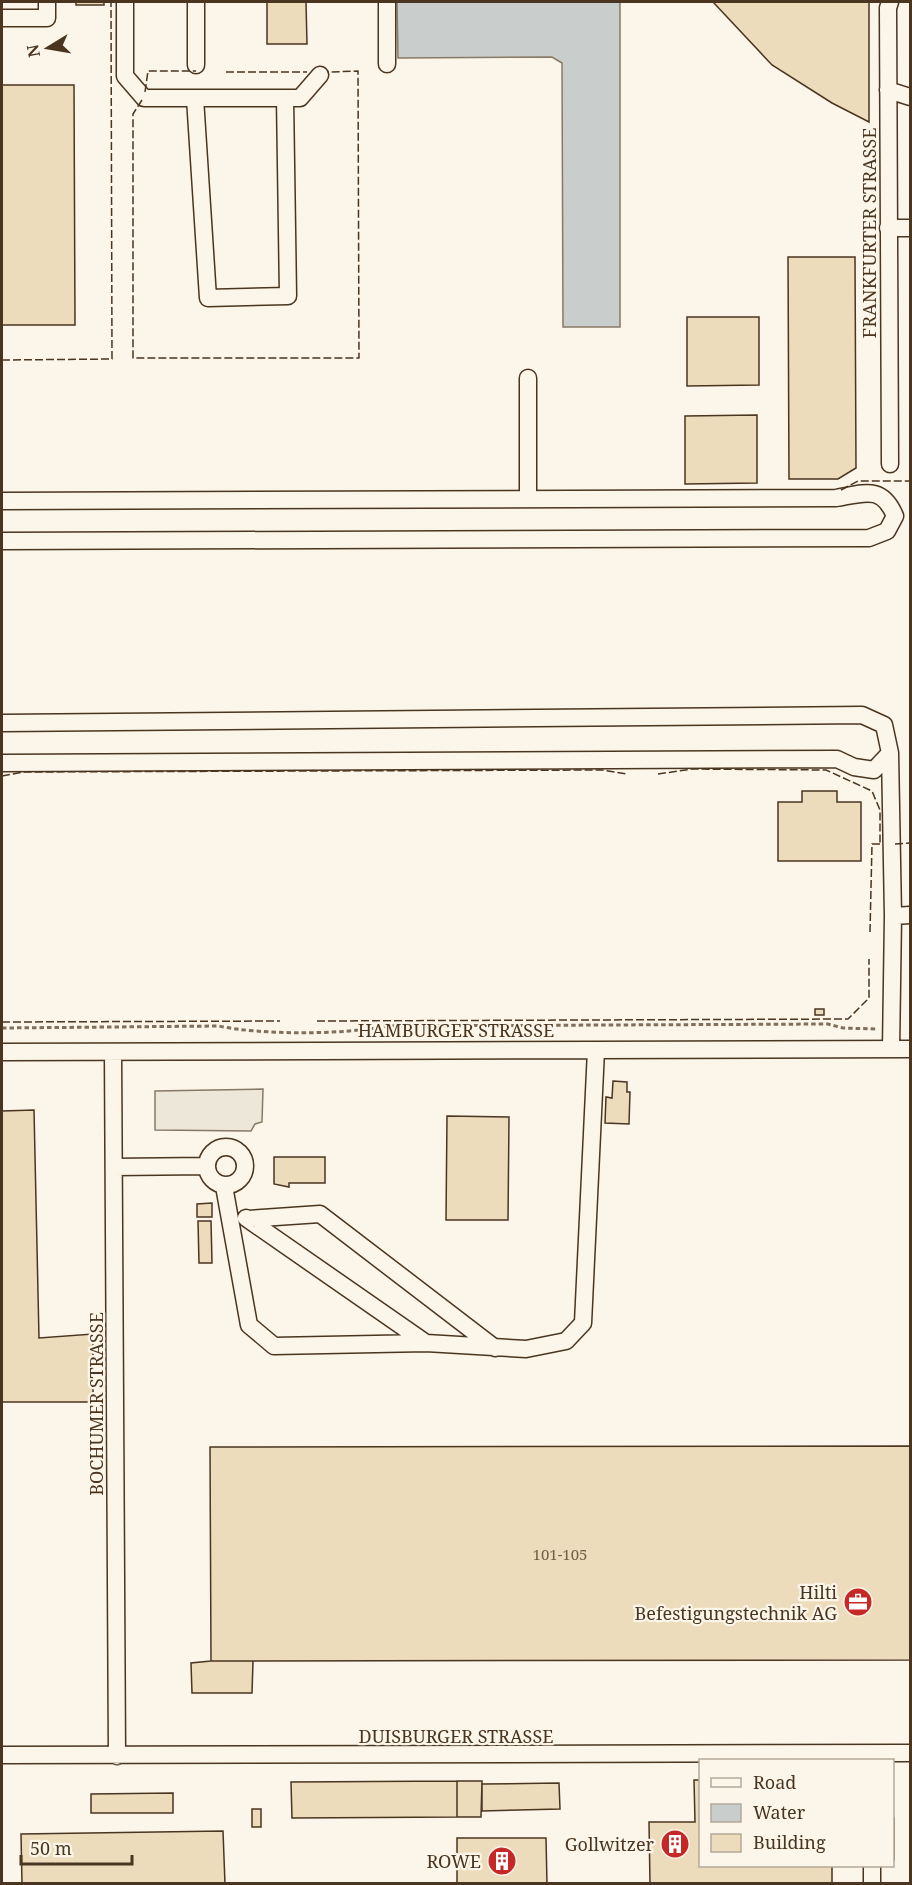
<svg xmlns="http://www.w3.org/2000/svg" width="912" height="1885" font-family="'Noto Serif',serif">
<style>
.parking{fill:#ede7d9;stroke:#887966;stroke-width:1.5}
.water{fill:#c9cecd;stroke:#887966;stroke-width:1.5}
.building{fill:#ecdcbc;stroke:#4a3520;stroke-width:1.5}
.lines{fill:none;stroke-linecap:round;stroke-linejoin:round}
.minor-casing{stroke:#4a3520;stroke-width:19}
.path{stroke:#7f6f5c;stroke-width:3;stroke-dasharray:4.5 3;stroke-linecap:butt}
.minor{stroke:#fbf6e9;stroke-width:16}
.fence{stroke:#4a3520;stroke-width:1.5;stroke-dasharray:8 3;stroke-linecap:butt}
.labels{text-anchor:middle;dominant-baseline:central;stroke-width:4.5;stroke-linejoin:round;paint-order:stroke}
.number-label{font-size:15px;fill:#725f47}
.street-label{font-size:18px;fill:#4a3520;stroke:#fbf6e9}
.poi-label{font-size:18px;fill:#4a3520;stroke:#fbf6e9;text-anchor:end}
</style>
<rect width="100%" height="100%" fill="#fbf6e9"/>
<path class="parking" d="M263 1089 262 1122 255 1124 251 1131 155 1130V1091Z"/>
<path class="water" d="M397 2H620V327H563L562 63 552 57 398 58Z"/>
<path class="building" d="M76 2H104V5H76Z
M267 2H306L307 44H267Z
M713 2H869V122L832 103 772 65Z
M2 85H74L75 325H2Z
M788 257H855L856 468 838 479H789Z
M687 317H759V385L687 386Z
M757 415V483L685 484V416Z
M802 791H837V802H861V861H778V802H802Z
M815 1009H824V1015H815Z
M613 1081 627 1082V1092H630L629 1124 605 1123 606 1097 612 1098Z
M34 1110 39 1338 93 1334V1402H2V1111Z
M447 1116 509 1117 508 1220H446Z
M274 1157H325V1183H289V1187L274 1184Z
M212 1203V1217H197V1204Z
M198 1221H211L212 1263H199Z
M910 1446V1660L211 1661 210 1447Z
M211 1661H253L252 1693H192L191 1663Z
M694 1780H700V1866H832V1884H650L649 1822H695Z
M457 1781V1817L292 1818 291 1782Z
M457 1781H482L481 1817H457Z
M559 1783 560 1809 482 1811V1784Z
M173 1793V1813H91V1794Z
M252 1809H261V1827H252Z
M892 1818H894V1860H892Z
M223 1831 225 1884H22L21 1834Z
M457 1838H546L547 1884H457Z"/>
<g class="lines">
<g class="minor-casing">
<path id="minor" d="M125 2V76L144 98H300L320 75
M196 2V65
M387 2V64
M2 18H47V2
M888 90 910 97
M195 98 208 298 288 296 285 98
M888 228H910
M528 378V499
M890 464 888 8 890 2
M2 501 836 498C865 493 882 485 895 516L887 531 869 538 2 541
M2 723 862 715 884 725 890 753 874 770 854 767 837 759 2 763
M890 753 893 916 891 1049
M893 916 910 915
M2 1052 910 1049
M113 1052 117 1756
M207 1166a19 19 0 1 1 38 0a19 19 0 1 1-38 0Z
M114 1167 207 1166
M224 1186 249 1325 274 1346 426 1343 526 1349 566 1341 583 1323 596 1050
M246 1218 426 1343
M248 1219 320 1214 495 1348
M2 1755 910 1753
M872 1866V1884"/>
</g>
<path class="path" d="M2 1028 219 1026C259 1035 345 1035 386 1026L828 1024 843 1028 876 1029"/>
<use href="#minor" class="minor"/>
<path class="fence" d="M226 72H307
M145 92 148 71H196
M142 100 133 114V358H359L358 71 330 72
M2 360 112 359 111 2
M841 490 858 481H910
M658 774 692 769 826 770 872 791 880 810V844
M2 776 24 772 602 770 627 774
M895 844 910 843
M870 932 872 844H883
M317 1021 848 1019 869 998V959
M2 1022 280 1021"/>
</g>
<defs>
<g id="office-disc" transform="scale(1.5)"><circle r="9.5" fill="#c62828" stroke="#fbf6e9"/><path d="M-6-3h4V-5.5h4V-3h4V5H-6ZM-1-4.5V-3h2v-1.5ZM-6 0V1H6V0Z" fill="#fff"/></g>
<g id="building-disc" transform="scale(1.5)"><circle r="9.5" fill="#c62828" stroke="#fbf6e9"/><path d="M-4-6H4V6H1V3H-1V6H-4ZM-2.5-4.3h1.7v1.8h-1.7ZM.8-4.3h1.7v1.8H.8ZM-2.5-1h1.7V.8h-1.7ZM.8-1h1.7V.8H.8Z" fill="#fff"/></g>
</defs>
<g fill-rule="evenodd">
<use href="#office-disc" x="858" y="1602"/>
<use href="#building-disc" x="675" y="1844"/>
<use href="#building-disc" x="502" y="1861"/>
</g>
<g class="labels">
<g class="number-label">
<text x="560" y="1554">101-105</text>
</g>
<g class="street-label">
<text transform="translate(869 233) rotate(-90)">FRANKFURTER STRASSE</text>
<text x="456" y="1030">HAMBURGER STRASSE</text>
<text transform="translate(96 1404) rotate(-90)">BOCHUMER STRASSE</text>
<text x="456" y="1736">DUISBURGER STRASSE</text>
</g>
<g class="poi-label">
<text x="837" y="1592">Hilti<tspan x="837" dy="21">Befestigungstechnik AG</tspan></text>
<text x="654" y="1844">Gollwitzer</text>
<text x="481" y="1861">ROWE</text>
</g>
</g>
<rect width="912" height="1885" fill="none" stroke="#4a3520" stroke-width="6"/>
<rect x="699" y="1759" width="195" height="108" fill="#fbf6e9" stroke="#b4a999" stroke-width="1.5"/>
<rect x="711" y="1778" width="30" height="9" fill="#fbf6e9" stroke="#b4a999" stroke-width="1.5"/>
<text x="753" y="1789" font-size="18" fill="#4a3520">Road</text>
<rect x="711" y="1804" width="30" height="18" fill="#c9cecd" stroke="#b4a999" stroke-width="1.5"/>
<text x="753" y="1819" font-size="18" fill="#4a3520">Water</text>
<rect x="711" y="1834" width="30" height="18" fill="#ecdcbc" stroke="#b4a999" stroke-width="1.5"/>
<text x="753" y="1849" font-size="18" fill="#4a3520">Building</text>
<g transform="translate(48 48) rotate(259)" stroke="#fbf6e9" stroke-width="4.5" paint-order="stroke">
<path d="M0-4.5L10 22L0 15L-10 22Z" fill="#4a3520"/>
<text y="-9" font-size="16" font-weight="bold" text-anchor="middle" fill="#4a3520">N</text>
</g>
<path d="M21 1855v9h111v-9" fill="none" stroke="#4a3520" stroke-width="3"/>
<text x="30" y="1855" font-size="18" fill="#4a3520" stroke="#fbf6e9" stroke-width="4.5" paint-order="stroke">50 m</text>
</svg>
